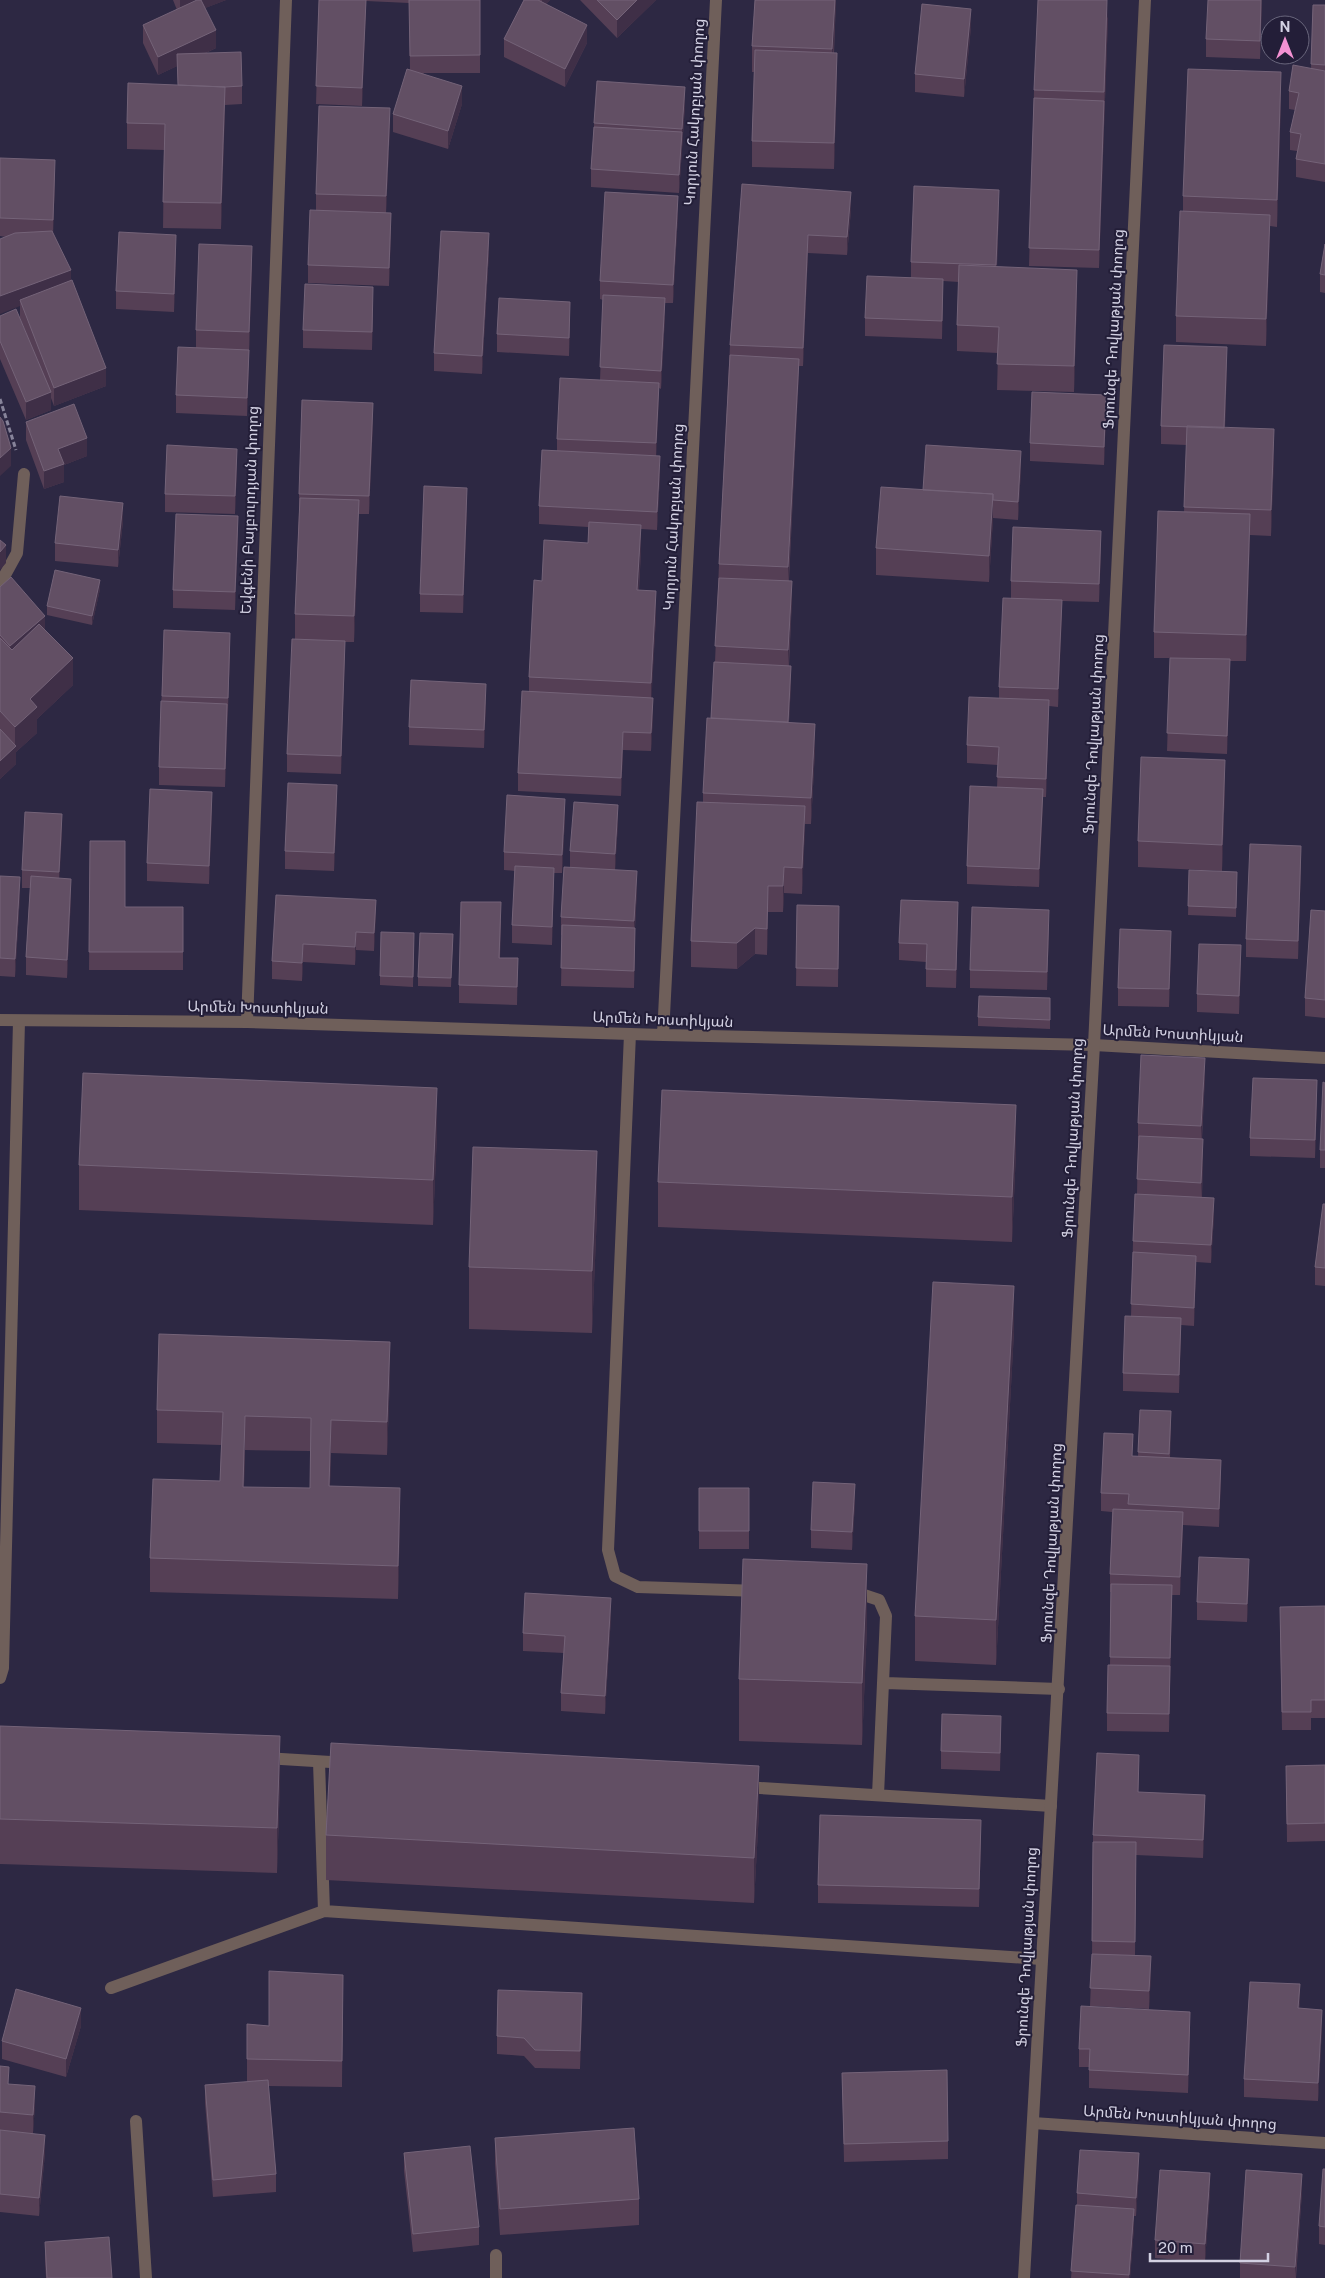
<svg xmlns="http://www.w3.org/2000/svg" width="1325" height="2278" font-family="'Public Sans','Noto Sans Armenian',sans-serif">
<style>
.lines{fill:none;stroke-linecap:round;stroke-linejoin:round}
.path{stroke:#87849a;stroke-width:3;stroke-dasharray:5 2.5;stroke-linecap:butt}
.service{stroke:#6f5f5a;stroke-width:12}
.minor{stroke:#6f5f5a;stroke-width:12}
.tertiary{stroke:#6f5f5a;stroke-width:12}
.wall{fill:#553f55;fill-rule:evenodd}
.shaded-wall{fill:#3f2f47}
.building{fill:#624f64;stroke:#746378;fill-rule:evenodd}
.labels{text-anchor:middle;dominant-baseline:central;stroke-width:4;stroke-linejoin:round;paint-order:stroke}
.street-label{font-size:15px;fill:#d3d1e3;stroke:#231e38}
</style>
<rect width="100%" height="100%" fill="#2d2843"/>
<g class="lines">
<path class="path" d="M0 399 16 450"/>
<path class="service" d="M630 1034 608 1550 615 1576 638 1587 759 1591
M851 1593 861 1594 879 1600 886 1616 878 1795
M0 1678 3 1668 19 1021
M885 1683 1059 1689
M265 1758 347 1763
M319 1762 324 1911
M744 1787 1051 1806
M111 1988 324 1911 1041 1959
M496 2255V2278"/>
<path class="minor" d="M0 584 17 553 24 474
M0 1020 247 1022 663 1035 1094 1045 1325 1058
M247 1022 286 0
M663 1035 716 0
M136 2121 146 2278
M1033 2123 1325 2143"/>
<path class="tertiary" d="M1024 2278 1094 1045 1145 0"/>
</g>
<path class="wall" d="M173 0H226L205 8 216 48 206 53 242 86V104L225 105 221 229 163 228 164 150 127 149V123L178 85 177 66 158 75 143 43V25L177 10Z
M319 0H480V73H423L462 104 448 149 393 132V114L410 69 409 3 366 1 362 106 316 104Z
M524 0H550L546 4 587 43 565 87 504 57V39Z
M580 0H656L617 38Z
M755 0H836L834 53 837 79 834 169 752 167V141L754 72H752V46Z
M1262 0 1260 59 1206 57V39Z
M1313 5H1325V182L1296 177V159L1297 151 1290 150V132L1295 110 1289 109V91L1311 68Z
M1108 17 1099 268 1029 266 1034 90Z
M971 27 964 97 915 92V74Z
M597 81 685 105 679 193 591 187V169Z
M1281 98 1277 227 1270 226 1266 346 1176 342V316L1183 212V196Z
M390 126 386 213 391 231 389 286 308 283V265L316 210V194Z
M0 158 55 178 53 234 71 280 106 386 54 406 51 398V410L26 420 0 359V316L27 335 20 318V306L6 237 0 236Z
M742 184 851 210 847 255 808 253 803 366H799L789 581 792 599 789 666 791 684 789 722 815 750 811 824H805L802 894 784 893 783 912H768L767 955 755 954 737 969 691 967V941L703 802V793L711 718 715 662 719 564 730 345Z
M999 208 997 267 1077 296 1074 392 997 390 998 353 957 351V325L959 282 943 281 942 339 865 336V318L911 277V262Z
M678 214 673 303H665V316L661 389 659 388 656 456 660 474 657 530 641 529V551L639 590 656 617 651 698 653 716 651 751 623 750 621 796 518 791V773L529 691V677L588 543V527L539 524V506L557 451V439L600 380 603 300 600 299V281Z
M1325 244V293L1320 292V274Z
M489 251 482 374 434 371V353Z
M176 253 174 312 116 309V291Z
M252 264 247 416 176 413V395L196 348V330Z
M373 305 372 350 303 348V330Z
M570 320 569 356 497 352V334Z
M1227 365 1225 428 1274 456 1271 536 1250 535 1246 661H1230L1227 754 1167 751 1170 658H1154V632L1184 512 1187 445 1161 444V426Z
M1106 413 1104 465 1030 461V443Z
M373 421 369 514H359L354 642H345L341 774 287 772V754L295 639V614L299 512V494Z
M26 422 87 456 64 465V482L44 489 26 440Z
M237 467 235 514 165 512V494Z
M1021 469 1018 520 993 518 989 582 876 575V548L923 490Z
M467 506 463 613 420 612V594Z
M123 521 118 567 55 561V543Z
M238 534 235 610 173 608V590Z
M1101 549 1099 602 1062 601 1058 707 1049 706 1046 797H1043L1039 887 967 884V866L997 787 998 765 967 763V745L999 698V687L1011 598V581Z
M0 587 45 630 73 685 37 719V733L16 752V764L0 779Z
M100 589 92 625 47 615V606Z
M164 630 230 651 225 787 159 785V767Z
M486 702 484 748 409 745V727Z
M1225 786 1222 871 1138 867V841Z
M337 803 334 871 285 869V851Z
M212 810 209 884 147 881V863Z
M565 817 562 873H554L552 945 512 943V925L515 871 504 870V852Z
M618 823 615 870 637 889 635 928V946L634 988 561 986 562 935H561V917L570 867V851Z
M62 832 59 878 71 897 67 978 26 975V957L30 888H22V870Z
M90 841 125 907H183V970H89Z
M1301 864 1298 959 1246 957V939Z
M1189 870 1237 881 1236 917 1188 915Z
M0 876 20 895 15 977 0 976Z
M376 900 374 951 356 950 355 965 303 962 302 981 272 979V961Z
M797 905 839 906 838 987 796 986Z
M1325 911V1018L1305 1016V998Z
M501 920 500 958H518L517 1005 459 1003V985Z
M958 920 956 988 926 987V962L899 960V943Z
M1049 928 1047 990 970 988V970Z
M453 934 451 987 418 986V977Z
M414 942 413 987 380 985V976Z
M1171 949 1169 1007 1118 1006V988Z
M1241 963 1239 1014 1197 1012V994Z
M1050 998V1029L978 1026V1017Z
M1205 1076 1202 1139 1203 1157 1202 1197 1214 1216 1211 1263 1196 1262 1194 1326 1181 1325 1179 1393 1123 1391V1373L1131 1316 1133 1241 1137 1194 1138 1141V1123Z
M1325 1083V1168H1320V1150Z
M1317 1098 1315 1158 1250 1156V1138Z
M437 1133 433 1225 79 1210V1165Z
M1016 1151 1012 1242 658 1227V1182Z
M1325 1204V1286L1315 1285V1267Z
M597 1213 592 1333 469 1329V1267Z
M1014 1331 996 1665 915 1661V1616Z
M390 1376 387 1455 331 1453 330 1486 400 1521 398 1599 150 1592V1558L220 1481 221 1445 157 1443V1410ZM245 1450 310 1451V1488L244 1487Z
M1140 1410 1171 1421 1170 1458 1221 1478 1219 1527 1183 1525 1180 1595H1172L1169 1732 1107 1731V1713L1110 1665 1111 1592H1110V1574L1112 1512 1101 1511V1493L1132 1456H1138Z
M699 1488H749V1549H699Z
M855 1502 852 1550 811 1548V1530Z
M1249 1577 1247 1622 1197 1620V1602Z
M1325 1606V1718H1311V1730H1282L1280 1625Z
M611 1616 605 1714 561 1711V1693L564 1653 523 1651V1633Z
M867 1626 862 1745 739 1741V1679Z
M0 1726 280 1781 277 1873 0 1864Z
M1001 1734 1000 1771 941 1769V1751Z
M1325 1765V1841L1287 1842 1286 1766Z
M1139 1773 1138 1792 1205 1813 1203 1858 1136 1855 1135 1956 1151 1974 1149 2009 1090 2006 1092 1954 1093 1835Z
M759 1811 754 1903 326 1880V1835Z
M981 1838 979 1907 818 1903V1885Z
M343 1975 342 2087 268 2086 276 2174V2192L213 2197 205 2103V2085L247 2082V2024L269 2026Z
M1300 2002 1299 2008 1322 2028 1318 2101 1244 2097V2079Z
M582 2011 580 2069 535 2068 524 2056 497 2054V2036Z
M81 2026 66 2077 2 2059V2041Z
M1190 2030 1188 2093 1089 2088V2067H1079V2049Z
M0 2066 9 2085 35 2104 33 2133 45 2153 39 2216 0 2212Z
M842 2073 948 2141V2159L844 2162Z
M495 2138 639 2199V2225L500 2235 495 2164Z
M404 2153 479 2227V2245L413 2252 404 2171Z
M1325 2169V2245L1319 2244V2226Z
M1139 2171 1136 2216H1134V2227L1130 2278H1071L1077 2205V2193Z
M1210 2191 1205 2262 1155 2258V2240Z
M1302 2192 1296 2278H1240V2263Z
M45 2242 112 2278H46L45 2260Z"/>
<path class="shaded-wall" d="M180 0H226L180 18Z
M366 0V14L362 106V88Z
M542 0H550L542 9Z
M637 0H656L617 38V20Z
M835 0H836L832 76V49Z
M1108 0V17L1099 268V250Z
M1261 0H1262L1260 59V41Z
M971 9V27L964 97V79Z
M587 25V43L565 87V69Z
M216 30V48L158 75V57Z
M837 53V79L834 169V143Z
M1281 72V98L1277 227V200Z
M462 86V104L448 149V131Z
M225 87V113L221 229V203Z
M685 87V105L682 147V129Z
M390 108V126L386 214V196Z
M682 132V150L679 193V175Z
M55 160V178L53 238V220Z
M999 190V208L996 283V265Z
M851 192V210L847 255V237Z
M678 196V214L673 303V285Z
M391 213V231L389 286V268Z
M1270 215V241L1266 346V319Z
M489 233V251L482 374V356Z
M176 235V253L174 312V294Z
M808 235V253L803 366V348Z
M252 246V264L249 350V332Z
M71 270V288L20 300V306L0 314V296Z
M1077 270V296L1074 392V366Z
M943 279V297L942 339V321Z
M373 287V305L372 350V332Z
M665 298V316L661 389V371Z
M570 302V320L569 356V338Z
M1227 347V365L1224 446V428Z
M249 350V368L247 416V398Z
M799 359V377L788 585V567Z
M106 368V386L54 406V388Z
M659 383V401L656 461V443Z
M51 392V410L26 420V402Z
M1106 395V413L1104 465V447Z
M373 403V421L369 514V496Z
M1274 429V456L1271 536V510Z
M87 438V456L64 465V482L44 489V471L58 449Z
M11 448V466L0 476V458Z
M237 449V467L235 514V496Z
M1021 451V469L1018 520V502Z
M660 456V474L657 530V512Z
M467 488V506L463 613V595Z
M993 494V521L989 582V556Z
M359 500V526L354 642V616Z
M123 503V521L118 567V550Z
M1250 514V540L1246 661V635Z
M238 516V534L235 610V592Z
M641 525V551L637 616V590Z
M1101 531V549L1099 602V584Z
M6 545V563L0 570V552Z
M100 580V589L92 625V616Z
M792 581V599L788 668V650Z
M656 591V617L651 709V683Z
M1062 600V618L1058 707V689Z
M45 616V634L10 664V646Z
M230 633V651L228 716V698Z
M345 641V659L341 774V756Z
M73 658V685L37 719V733L16 752V764L0 779V761L15 747V727L30 699Z
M1230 659V677L1227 754V736Z
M791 666V684L788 742V724Z
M486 684V702L484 748V730Z
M653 698V716L651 751V733Z
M1049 700V718L1046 797V779Z
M227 704V722L225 787V769Z
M815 724V750L811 824V798Z
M623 732V750L621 796V778Z
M1225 760V786L1222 871V845Z
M337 785V803L334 871V853Z
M1043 789V807L1039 887V869Z
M212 792V810L209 884V866Z
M565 799V817L562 873V855Z
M618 805V823L615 872V854Z
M805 806V832L802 894V868Z
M62 814V832L59 890V872Z
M1301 846V864L1298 959V941Z
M784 867V893L783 912V886Z
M554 868V886L552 945V927Z
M637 871V889L634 939V921Z
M20 877V895L15 977V959Z
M71 879V897L67 978V960Z
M768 886V912L767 955V929Z
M376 900V918L374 951V933Z
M958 902V920L956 988V970Z
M1049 910V928L1047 990V972Z
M635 928V946L634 988V971Z
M755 928V954L737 969V943Z
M1171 931V949L1169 1007V989Z
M356 932V950L355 965V947Z
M303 944V962L302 981V963Z
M1241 945V963L1239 1014V996Z
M1205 1058V1076L1201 1144V1126Z
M1317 1080V1098L1315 1158V1140Z
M437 1088V1133L433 1225V1180Z
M1016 1105V1151L1012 1242V1197Z
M1203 1139V1157L1201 1201V1183Z
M597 1151V1213L592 1333V1271Z
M1214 1198V1216L1211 1263V1245Z
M1196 1256V1273L1194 1326V1308Z
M1014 1286V1331L996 1665V1620Z
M1181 1318V1336L1179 1393V1375Z
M390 1342V1376L387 1455V1422Z
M245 1416V1450L243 1520V1487Z
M331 1420V1453L329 1519V1486Z
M1221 1460V1478L1219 1527V1509Z
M855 1484V1502L852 1550V1532Z
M400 1488V1521L398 1599V1566Z
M1183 1512V1530L1180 1595V1577Z
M1249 1559V1577L1247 1622V1604Z
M867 1564V1626L862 1745V1683Z
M611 1598V1616L605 1714V1696Z
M280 1736V1781L277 1873V1828Z
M1139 1755V1773L1138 1810V1792Z
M759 1766V1811L754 1903V1858Z
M1205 1795V1813L1203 1858V1840Z
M981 1820V1838L979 1907V1889Z
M1151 1956V1974L1149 2009V1991Z
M1300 1984V2002L1298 2026V2008Z
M582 1993V2011L580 2069V2051Z
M81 2008V2026L66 2077V2059Z
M1322 2010V2028L1318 2101V2083Z
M1190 2012V2030L1188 2093V2075Z
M35 2086V2104L33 2133V2115Z
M45 2135V2153L39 2216V2198Z
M1139 2153V2171L1136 2216V2198Z
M1210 2173V2191L1205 2262V2244Z
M1302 2174V2192L1295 2278V2267Z
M1134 2209V2227L1130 2278H1129Z"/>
<path class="building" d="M197 0H201L216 30 158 57 143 25Z
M319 0H366L362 88 316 86Z
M409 0H480V55L410 56Z
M524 0H538L587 25 565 69 504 39Z
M597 0H637L617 20Z
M755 0H835L832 49 752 46Z
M1038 0H1107L1104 92 1034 90Z
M1208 0H1261L1260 41 1206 39Z
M922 4 971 9 964 79 915 74Z
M1313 5H1325V65L1311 64Z
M755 50 837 53 834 143 752 141Z
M241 52 242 86 225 87 178 85 177 54Z
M1293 65 1325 71V164L1296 159 1301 134 1290 132 1299 93 1289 91Z
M407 69 462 86 448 131 393 114Z
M1188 69 1281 72 1277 200 1183 196Z
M597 81 685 87 682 129 594 123Z
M128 83 225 87 221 203 163 202 165 124 127 123Z
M1034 98 1104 101 1099 250 1029 248Z
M319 106 390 108 386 196 316 194Z
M594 127 682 132 679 175 591 169Z
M0 158 55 160 53 220 0 218Z
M742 184 851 192 847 237 808 235 803 348 730 345Z
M914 186 999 190 996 265 911 262Z
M605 192 678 196 673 285 600 281Z
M310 210 391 213 389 268 308 265Z
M1180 211 1270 215 1266 319 1176 316Z
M52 231 71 270 0 296V239L15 233Z
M441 231 489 233 482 356 434 353Z
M119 232 176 235 174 294 116 291Z
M199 244 252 246 249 332 196 330Z
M1325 244V275L1320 274Z
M959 265 1077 270 1074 366 997 364 999 327 957 325Z
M867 276 943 279 942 321 865 318Z
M72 280 106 368 54 388 20 300Z
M305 284 373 287 372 332 303 330Z
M603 295 665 298 661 371 600 367Z
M499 298 570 302 569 338 497 334Z
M16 309 51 392 26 402 0 341V316Z
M1164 345 1227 347 1224 428 1161 426Z
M178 347 249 350 247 398 176 395Z
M730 355 799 359 788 567 719 564Z
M560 378 659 383 656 443 557 439Z
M1032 392 1106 395 1104 447 1030 443Z
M302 400 373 403 369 496 299 494Z
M74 404 87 438 58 449 64 464 44 471 26 422Z
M0 417 3 421 11 448 0 458Z
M1187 426 1274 429 1271 510 1184 507Z
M167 445 237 449 235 496 165 494Z
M926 445 1021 451 1018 502 993 500V494L923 490Z
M542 450 660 456 657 512 539 506Z
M424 486 467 488 463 595 420 594Z
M881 487 993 494 989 556 876 548Z
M60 496 123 503 118 550 55 543Z
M300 498 359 500 354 616 295 614Z
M1158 511 1250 514 1246 635 1154 632Z
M176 514 238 516 235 592 173 590Z
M589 522 641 525 637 590 656 591 651 683 529 677 534 580 542 581 544 540 588 543Z
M1013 527 1101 531 1099 584 1011 581Z
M0 540 6 545 0 552Z
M55 570 100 580 92 616 47 606Z
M11 577 45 616 10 646 0 635V587Z
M719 578 792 581 788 650 715 646Z
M1003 598 1062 600 1058 689 999 687Z
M39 624 73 658 30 699 37 707 15 727 0 711V638L12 650Z
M164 630 230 633 228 698 162 696Z
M292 639 345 641 341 756 287 754Z
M1170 658 1230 659 1227 736 1167 733Z
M714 662 791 666 788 722 711 718Z
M411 680 486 684 484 730 409 727Z
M522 691 653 698 651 733 623 732 621 778 518 773Z
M969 697 1049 700 1046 779 997 777 999 747 967 745Z
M161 701 227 704 225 769 159 767Z
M707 718 815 724 811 798 703 793Z
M0 729 16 746 0 761Z
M1141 757 1225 760 1222 845 1138 841Z
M288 783 337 785 334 853 285 851Z
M970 786 1043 789 1039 869 967 866Z
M150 789 212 792 209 866 147 863Z
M507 795 565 799 562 855 504 852Z
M574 802 618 805 615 854 570 851Z
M697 802 805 806 802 868 784 867 783 886H768L767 929 755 928 737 943 691 941Z
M25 812 62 814 59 872 22 870Z
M90 841H125V907H183V952H89Z
M1250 844 1301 846 1298 941 1246 939Z
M515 866 554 868 552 927 512 925Z
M564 867 637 871 634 921 561 917Z
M1189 870 1237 872 1236 908 1188 906Z
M0 876 20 877 15 959 0 958Z
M31 876 71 879 67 960 26 957Z
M276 895 376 900 374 933 356 932 355 947 303 944 302 963 272 961Z
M901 900 958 902 956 970 926 969 927 944 899 943Z
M461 902H501L499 958H518L517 987 459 985Z
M797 905 839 906 838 969 796 968Z
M972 907 1049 910 1047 972 970 970Z
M1311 910 1325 911V1000L1305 998Z
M562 925 635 928 634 971 561 968Z
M1120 929 1171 931 1169 989 1118 988Z
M381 932 414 933 413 977 380 976Z
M420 933 453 934 451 978 418 977Z
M1199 944 1241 945 1239 996 1197 994Z
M979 996 1050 998V1020L978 1017Z
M1141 1055 1205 1058 1201 1126 1138 1123Z
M83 1073 437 1088 433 1180 79 1165Z
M1253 1078 1317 1080 1315 1140 1250 1138Z
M1323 1082 1325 1083V1150H1320Z
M662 1090 1016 1105 1012 1197 658 1182Z
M1139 1136 1203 1139 1201 1183 1137 1179Z
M473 1147 597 1151 592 1271 469 1267Z
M1135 1194 1214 1198 1211 1245 1133 1241Z
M1323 1204H1325V1268L1315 1267Z
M1133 1252 1196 1256 1194 1308 1131 1304Z
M933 1282 1014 1286 996 1620 915 1616Z
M1125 1316 1181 1318 1179 1375 1123 1373Z
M159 1334 390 1342 387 1422 331 1420 329 1486 400 1488 398 1566 150 1558 153 1479 220 1481 223 1412 157 1410ZM245 1416 311 1418 310 1488 243 1487Z
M1140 1410 1171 1411 1169 1454 1138 1452Z
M1104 1433 1133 1434 1132 1456 1221 1460 1219 1509 1128 1504 1129 1494 1101 1493Z
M813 1482 855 1484 852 1532 811 1530Z
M699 1488H749V1531H699Z
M1113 1509 1183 1512 1180 1577 1110 1574Z
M1199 1557 1249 1559 1247 1604 1197 1602Z
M743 1559 867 1564 862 1683 739 1679Z
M1111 1584 1172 1585 1170 1658 1110 1657Z
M525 1593 611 1598 605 1696 561 1693 565 1636 523 1633Z
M1325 1606V1700H1311V1712H1282L1280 1607Z
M1108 1665 1170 1666 1169 1714 1107 1713Z
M942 1714 1001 1716 1000 1753 941 1751Z
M0 1726 280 1736 277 1828 0 1819Z
M331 1743 759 1766 754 1858 326 1835Z
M1097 1753 1139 1755 1138 1792 1205 1795 1203 1840 1093 1835Z
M1325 1765V1823L1287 1824 1286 1766Z
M820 1815 981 1820 979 1889 818 1885Z
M1093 1842H1136L1135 1942 1092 1941Z
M1092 1954 1151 1956 1149 1991 1090 1988Z
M269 1971 343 1975 342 2061 247 2059V2024L269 2026Z
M1250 1982 1300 1984 1298 2008 1322 2010 1318 2083 1244 2079Z
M16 1989 81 2008 66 2059 2 2041Z
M498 1990 582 1993 580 2051 535 2050 524 2038 497 2036Z
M1081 2006 1190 2012 1188 2075 1089 2070 1090 2049H1079Z
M0 2066 9 2067 8 2084 35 2086 33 2115 0 2112Z
M947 2070 948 2141 844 2144 842 2073Z
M268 2080 276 2174 213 2180 205 2085Z
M634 2128 639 2199 500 2209 495 2138Z
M0 2130 45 2135 39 2198 0 2194Z
M470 2146 479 2227 413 2234 404 2153Z
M1080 2150 1139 2153 1136 2198 1077 2193Z
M1323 2169H1325V2227L1319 2226Z
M1160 2170 1210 2173 1205 2244 1155 2240Z
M1246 2170 1302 2174 1295 2267 1240 2263Z
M1076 2205 1134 2209 1129 2275 1071 2271Z
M109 2237 112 2278H47L45 2242Z"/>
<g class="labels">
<g class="street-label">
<text transform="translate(694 112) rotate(-87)">Կորյուն Հակոբյան փողոց</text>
<text transform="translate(1113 329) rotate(-87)">Ֆրունզե Դովլաթյան փողոց</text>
<text transform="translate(249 510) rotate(-88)">Եվգենի Բայբուրդյան փողոց</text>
<text transform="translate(673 517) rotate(-87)">Կորյուն Հակոբյան փողոց</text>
<text transform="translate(1093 734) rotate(-87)">Ֆրունզե Դովլաթյան փողոց</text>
<text transform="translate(258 1007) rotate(1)">Արմեն Խոստիկյան</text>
<text transform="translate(663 1019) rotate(2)">Արմեն Խոստիկյան</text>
<text transform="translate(1173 1033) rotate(3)">Արմեն Խոստիկյան</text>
<text transform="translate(1072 1138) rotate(-87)">Ֆրունզե Դովլաթյան փողոց</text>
<text transform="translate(1051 1543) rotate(-87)">Ֆրունզե Դովլաթյան փողոց</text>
<text transform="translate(1026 1947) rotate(-87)">Ֆրունզե Դովլաթյան փողոց</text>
<text transform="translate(1180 2117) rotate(4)">Արմեն Խոստիկյան փողոց</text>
</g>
</g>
<g transform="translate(1285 40)"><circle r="24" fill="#231e38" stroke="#69667c"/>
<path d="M0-4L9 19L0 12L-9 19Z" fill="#f491d3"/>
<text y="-8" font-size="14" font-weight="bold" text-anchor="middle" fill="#d3d1e3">N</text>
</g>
<path d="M1150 2253v8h118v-8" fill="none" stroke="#d3d1e3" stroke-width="2.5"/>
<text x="1158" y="2253" font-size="15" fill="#d3d1e3" stroke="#231e38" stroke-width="4" paint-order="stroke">20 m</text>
</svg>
